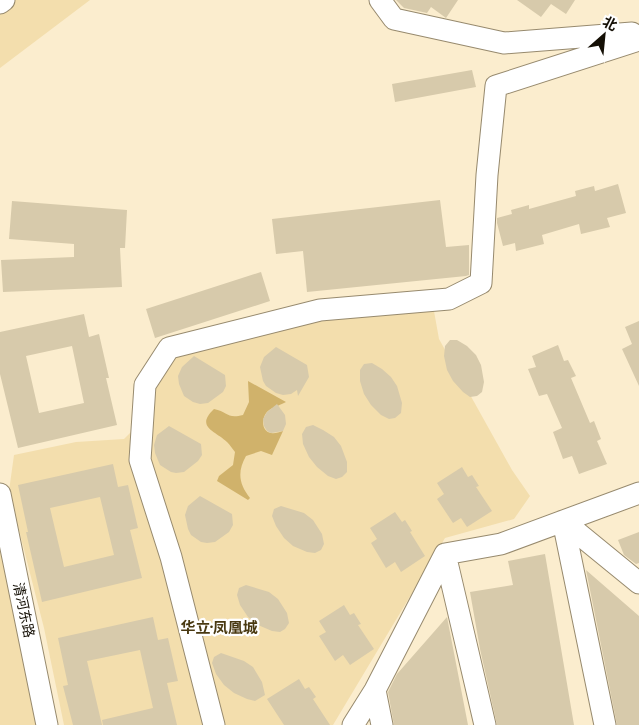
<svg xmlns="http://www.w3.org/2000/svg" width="639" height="725" font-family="Merriweather,'Noto Sans SC',serif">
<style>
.green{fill:#f3dead}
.water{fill:#d0b26b}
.building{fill:#d7caab;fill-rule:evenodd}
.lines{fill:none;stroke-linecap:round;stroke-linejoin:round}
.minor-casing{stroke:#978a6e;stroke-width:23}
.minor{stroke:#fff;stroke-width:21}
.labels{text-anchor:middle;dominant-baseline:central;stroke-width:4.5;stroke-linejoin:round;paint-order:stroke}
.street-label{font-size:14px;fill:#140f05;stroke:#fff}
.neighbourhood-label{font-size:15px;font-weight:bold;fill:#493911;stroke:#fff}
</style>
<rect width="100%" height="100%" fill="#fbedce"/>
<path class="green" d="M0 0H90L0 68Z
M432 300 439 339 512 470 530 496 514 519 445 538 333 725H64L44 628 9 491 14 455 76 442 124 439 142 421 169 348Z
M0 494 47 725H0Z"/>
<path class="water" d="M248 381 286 402C281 405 273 407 268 411 262 416 260 431 271 433 275 434 279 432 283 431L272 455 261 451 246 456C237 472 239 484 250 498L248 500 217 481 219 476 233 465 235 452C232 448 230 445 227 442 215 431 195 427 214 409 228 412 227 419 243 415L249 402Z"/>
<path class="building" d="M396 0H458L446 18 431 7 427 13 404 8Z
M517 0H575L566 14 551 4 541 17Z
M472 70 476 87 395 102 392 84Z
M618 184 626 213 607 218 610 227 581 234 579 224 542 235 544 244 516 251 515 243 503 246 497 223V218L512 214 511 210 529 205V209L576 196 575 191 594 186 595 191Z
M440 200 446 247 469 245V275L466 276 307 292 303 251 276 254 272 219Z
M12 201 127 210 125 248H120L122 287 3 292 1 260 74 257V244L9 239Z
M261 272 270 301 155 338 146 309Z
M84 314 89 337 99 334 109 378H106L117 425 18 448 0 374V332ZM72 346 84 403 39 413 26 356Z
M639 321V386L622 349 632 344 625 327Z
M450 340H457L467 346 476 355 481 365 484 382 482 392 477 396 470 397 463 392 453 381 447 370 444 356 445 346Z
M558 345 564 361 568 360 576 376 571 378 590 423 594 421 601 439 597 441 607 464 579 474 572 456 563 459 553 432 562 428 547 394 539 396 528 369 536 367 532 356Z
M276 347 307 365 309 377 298 396 297 390 291 394 283 395 276 393 266 386 263 381 260 367 264 357Z
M194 356 225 375 226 386 223 392 208 403 200 404 193 402 184 396 179 384 178 376 182 367Z
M372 363 382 369 391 377 397 386 402 403 401 413 395 418 389 419 381 415 371 405 364 394 360 381V370L364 364Z
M277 404 285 415 286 424 283 431 271 433 267 431 264 426 263 419 267 412Z
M313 425 323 430 334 437 341 446 347 462V472L342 477 336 479 328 476 317 467 309 457 303 444 302 434 306 427Z
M169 426 201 444 202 455 198 461 184 472 176 473 171 472 160 465 155 453 154 445 157 435Z
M113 464 118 487 128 485 138 528 130 530 142 578 42 602 26 532H28L18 485ZM100 497 114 555 64 567 50 508Z
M462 467 468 477 472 475 479 486 476 487 492 511 467 527 461 518 453 523 437 499 444 494 437 483Z
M200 496 232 514 233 525 229 532 215 542 207 543 201 542 191 535 188 529 185 515 188 506Z
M281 506 304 513 313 520 322 534 324 544 321 550 315 553 307 552 293 546 284 538 276 526 272 516 274 509Z
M395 512 402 522 405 520 412 531 410 532 425 556 401 572 395 562 386 568 371 543 377 539 370 528Z
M639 532V563L636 564 624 555 618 540Z
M545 554 574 725H497L480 649 470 592 513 585 508 561Z
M586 570 639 616V725H617Z
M246 585 269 592 278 599 287 613 289 623 285 629 280 632 272 631 258 625 248 617 240 605 237 595 239 588Z
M344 605 350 615 354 613 361 624 358 625 374 649 350 665 343 655 335 661 319 636 326 632 319 621Z
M153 617 158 640 168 638 178 681 167 683 177 725H103L102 720 153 708 140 650 87 661 102 725H73L63 686 68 685 58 638Z
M447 617 468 725H394L388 692 397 674Z
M221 653 244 661 253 667 262 682 265 695 255 701 247 699 234 693 224 685 216 674 212 663 214 657Z
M299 679 305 689 309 687 316 697 313 699 330 725H284L267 699Z"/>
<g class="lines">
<g class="minor-casing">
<path id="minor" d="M380 0 394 19 504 43 632 33
M0 3 4 0
M0 494 47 725
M563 521 605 725
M563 521 639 583
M445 554 485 725
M375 690 382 725
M214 725 171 557 140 460 145 385 169 348 320 310 449 299 481 283 487 175 496 86 639 40
M353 725 375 690 445 554 501 544 639 493"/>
</g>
<use href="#minor" class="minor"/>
</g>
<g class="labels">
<g class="street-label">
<text transform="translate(24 610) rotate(78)">清河东路</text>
</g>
<g class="neighbourhood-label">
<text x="219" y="627">华立·凤凰城</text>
</g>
</g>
<g transform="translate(604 35) rotate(27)" stroke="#ffffff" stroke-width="4" paint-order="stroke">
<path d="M0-4L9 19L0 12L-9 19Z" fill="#140f05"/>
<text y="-8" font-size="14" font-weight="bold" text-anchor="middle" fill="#140f05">北</text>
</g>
</svg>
